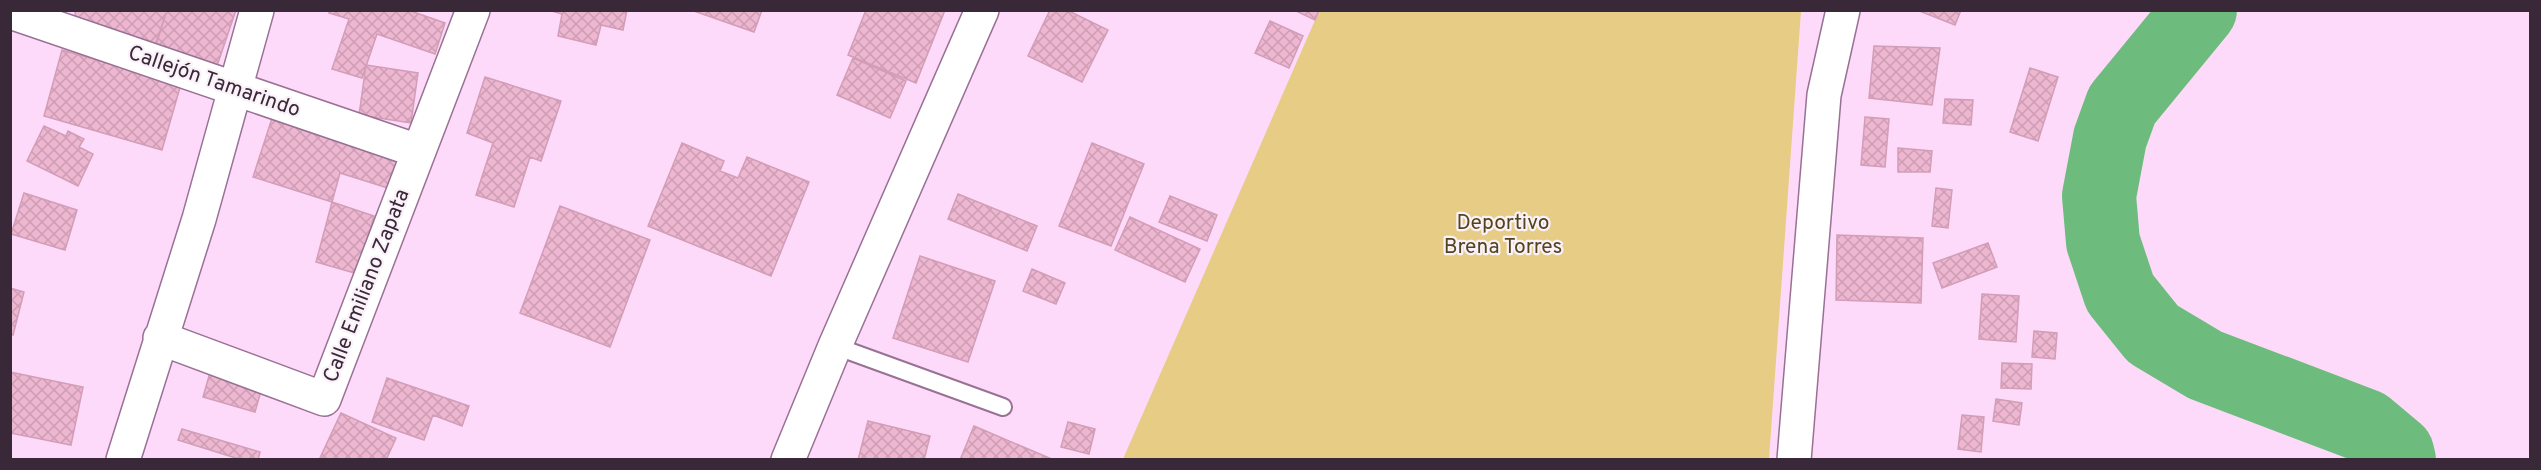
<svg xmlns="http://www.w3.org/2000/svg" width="2541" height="470" font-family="Overpass,sans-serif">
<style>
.green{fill:#e7cc86}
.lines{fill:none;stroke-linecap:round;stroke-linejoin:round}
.river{stroke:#6ebc7d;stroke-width:74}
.building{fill:url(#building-cross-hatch);stroke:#d29db6;stroke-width:1.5}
.lane-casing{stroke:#987195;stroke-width:20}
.street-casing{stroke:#987195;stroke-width:36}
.lane{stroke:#fff;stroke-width:16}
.street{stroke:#fff;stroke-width:33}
.labels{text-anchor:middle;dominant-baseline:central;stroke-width:4.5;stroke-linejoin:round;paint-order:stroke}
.street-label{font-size:21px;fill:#392938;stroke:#faf1f9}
.park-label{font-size:21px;fill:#52441c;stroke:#faf1f9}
</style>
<defs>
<pattern id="building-cross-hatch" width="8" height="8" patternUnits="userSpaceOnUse" patternTransform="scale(1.5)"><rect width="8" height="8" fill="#eeb7d1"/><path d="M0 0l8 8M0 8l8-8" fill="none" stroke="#cd9db4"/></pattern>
</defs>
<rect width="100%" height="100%" fill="#fedafa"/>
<path class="green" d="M1319 11H1801L1769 459H1123Z"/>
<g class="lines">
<path class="river" d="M2200 10 2122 105 2110 138 2099 196 2103 242 2120 293 2153 334 2205 365 2366 426 2397 452 2399 460"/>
</g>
<path class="building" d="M75 10H236L216 69 152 58 166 13 152 55 76 31Z
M330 10H408L445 23 435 54 377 34 362 78 332 69 349 19 329 13Z
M548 10H627L623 30 601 25 596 45 558 36 562 14Z
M691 10H762L754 32Z
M866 10H945L916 83 848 55Z
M1050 10H1067L1108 30 1082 82 1028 56Z
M1294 10H1319L1315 20Z
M1917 10H1961L1955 25Z
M1270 21 1303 36 1289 68 1255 53Z
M1874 46 1940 48 1932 105 1869 98Z
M62 50 181 84 162 150 44 116Z
M853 58 906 81 890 118 837 95Z
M366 65 418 73 411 123 359 115Z
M2030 68 2058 77 2038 141 2010 132Z
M485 77 561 101 541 161 530 157 514 207 476 195 493 143 467 133Z
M1945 99 1973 100 1971 125 1943 123Z
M275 109 403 150 391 189 340 173 332 202 253 177Z
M1865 117 1889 119 1885 167 1861 165Z
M44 126 66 136 68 131 84 139 79 147 93 154 78 186 27 161Z
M682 143 724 161 720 171 738 178 747 157 809 182 771 276 648 226Z
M1092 143 1144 164 1111 246 1059 226Z
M1898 148 1932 151 1930 172H1898Z
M1936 188 1952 190 1948 228 1932 226Z
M24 193 77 210 65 250 11 234Z
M958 194 1037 226 1027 251 948 219Z
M1170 196 1217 215 1207 241 1159 222Z
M332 202 374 216 358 274 316 262Z
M560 206 650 240 610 347 520 313Z
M1130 217 1200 249 1185 282 1115 250Z
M1837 235 1923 238 1921 303 1836 300Z
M1988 243 1997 267 1942 288 1933 263Z
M920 256 995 281 968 362 893 338Z
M1032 269 1065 283 1056 304 1023 291Z
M10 288 24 292 13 335 10 334Z
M1982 294 2019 296 2016 342 1979 339Z
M2034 331 2057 333 2055 359 2032 357Z
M2002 363 2032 364 2031 389 2001 388Z
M211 369 263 384 255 412 203 397Z
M10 372 83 387 71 445 10 433Z
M387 378 469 406 462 426 433 415 424 440 372 422Z
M1996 399 2022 403 2019 425 1993 421Z
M341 413 396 438 386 460H319Z
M1962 415 1984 417 1981 452 1958 449Z
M868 421 930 436 924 460H858Z
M1068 422 1095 429 1089 454 1061 447Z
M974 426 1054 460H960Z
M182 429 260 452 258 460H242L178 440Z"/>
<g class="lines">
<g class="lane-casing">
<path id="lane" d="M835 346 1003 407"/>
</g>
<g class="street-casing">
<path id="street" d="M10 12 418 151
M160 338 324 399 473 10
M123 460 199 219 257 10
M788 460 835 346 982 10
M1794 460 1824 95 1843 10"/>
</g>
<use href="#lane" class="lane"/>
<use href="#street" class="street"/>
</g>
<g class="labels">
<g class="street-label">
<text transform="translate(214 82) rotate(19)">Callejón Tamarindo</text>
<text transform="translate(367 286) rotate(-69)">Calle Emiliano Zapata</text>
</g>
<g class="park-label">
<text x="1503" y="223">Deportivo<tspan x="1503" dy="24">Brena Torres</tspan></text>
</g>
</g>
<rect width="2541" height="470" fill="none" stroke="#392938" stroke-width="24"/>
</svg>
